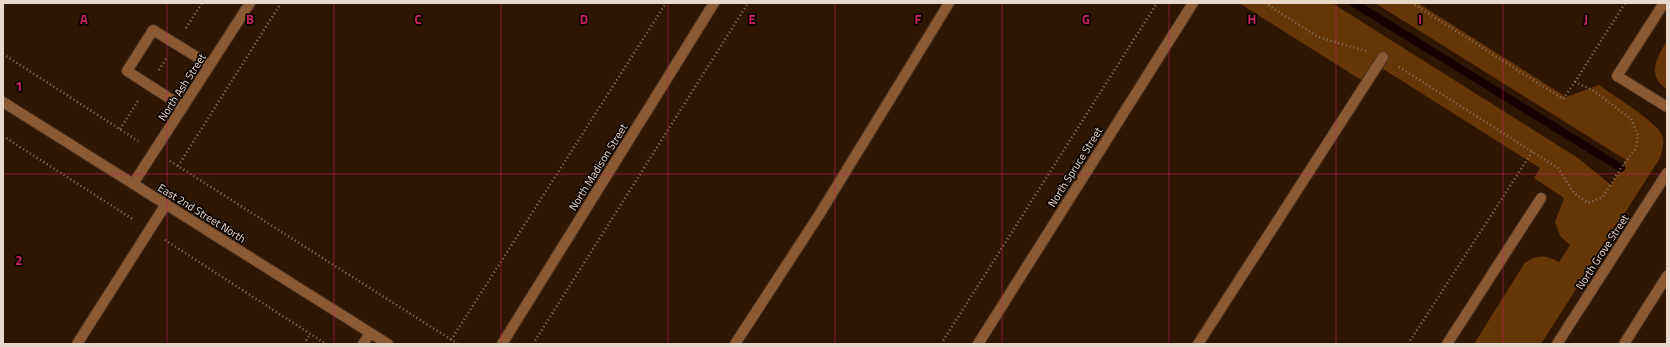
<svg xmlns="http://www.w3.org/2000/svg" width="1670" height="347" font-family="'Titillium Web',sans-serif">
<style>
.green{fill:#663607}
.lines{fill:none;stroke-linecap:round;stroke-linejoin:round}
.stream{stroke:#170000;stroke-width:8}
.minor-casing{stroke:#48311f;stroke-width:12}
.path{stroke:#887464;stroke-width:2.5;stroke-dasharray:1 3;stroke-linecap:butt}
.minor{stroke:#8b5a33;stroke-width:10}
.grid{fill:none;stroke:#c42261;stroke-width:1;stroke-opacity:0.55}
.labels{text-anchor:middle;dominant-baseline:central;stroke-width:3.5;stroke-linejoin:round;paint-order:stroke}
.street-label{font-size:11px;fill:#e9d9cd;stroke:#0e0501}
.grid-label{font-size:13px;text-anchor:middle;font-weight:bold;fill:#c42261;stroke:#0e0501;stroke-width:3.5;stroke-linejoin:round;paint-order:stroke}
</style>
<rect width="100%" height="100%" fill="#2e1603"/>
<path class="green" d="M1239 3H1332L1578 158 1611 185 1626 160 1375 3H1418L1566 97 1599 85C1612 95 1656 121 1662 135 1665 143 1662 150 1660 158L1541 344H1474L1524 264C1538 254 1544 255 1559 262L1570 245 1560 236 1555 222 1564 198 1534 178 1540 168 1380 67 1369 85Z
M1667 41V89C1646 76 1657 57 1667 41Z"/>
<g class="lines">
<path class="stream" d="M1354 3 1621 168"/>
<g class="minor-casing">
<path id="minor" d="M1664 3 1617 76 1667 107
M3 102 388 344
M183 107 127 71 153 30 210 65
M133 184 250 3
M77 344 166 204
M363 344 370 333
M502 344 714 3
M735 344 819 215 949 3
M978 344 1193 3
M1198 344 1383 57
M1447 344 1541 198
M1557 344 1667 173
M1624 344 1667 276"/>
</g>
<path class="path" d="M1265 3 1318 37 1366 51
M186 28 202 3
M3 54 138 141
M1399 67 1558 168 1574 193 1588 203 1603 197 1621 168 1636 148 1638 135 1631 119 1594 91 1575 82 1563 99 1412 3
M159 70 166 59
M1575 82 1625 3
M120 129 138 101
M3 136 134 220
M170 161 458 344
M178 166 281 3
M165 240 326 344
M451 340 666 3
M304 344 310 334
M533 344 748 3
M941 344 1157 3
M1408 344 1532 152"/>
<use href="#minor" class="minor"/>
</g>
<path class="grid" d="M167 3V344M334 3V344M501 3V344M668 3V344M835 3V344M1002 3V344M1169 3V344M1336 3V344M1503 3V344M3 174H1667"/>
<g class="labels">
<g class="street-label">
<text transform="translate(182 87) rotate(-57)">North Ash Street</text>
<text transform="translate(598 167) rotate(-58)">North Madison Street</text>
<text transform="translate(1075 167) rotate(-58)">North Spruce Street</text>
<text transform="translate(202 213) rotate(32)">East 2nd Street North</text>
<text transform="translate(1602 252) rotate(-57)">North Grove Street</text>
</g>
</g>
<g class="grid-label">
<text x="84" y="24">A</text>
<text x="250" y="24">B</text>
<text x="418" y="24">C</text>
<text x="584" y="24">D</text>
<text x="752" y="24">E</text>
<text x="918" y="24">F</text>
<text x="1086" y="24">G</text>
<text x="1252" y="24">H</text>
<text x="1420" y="24">I</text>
<text x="1586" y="24">J</text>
<text x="19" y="91">1</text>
<text x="19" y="265">2</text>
</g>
<rect width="1670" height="347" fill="none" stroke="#e9d9cd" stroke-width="8"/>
</svg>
